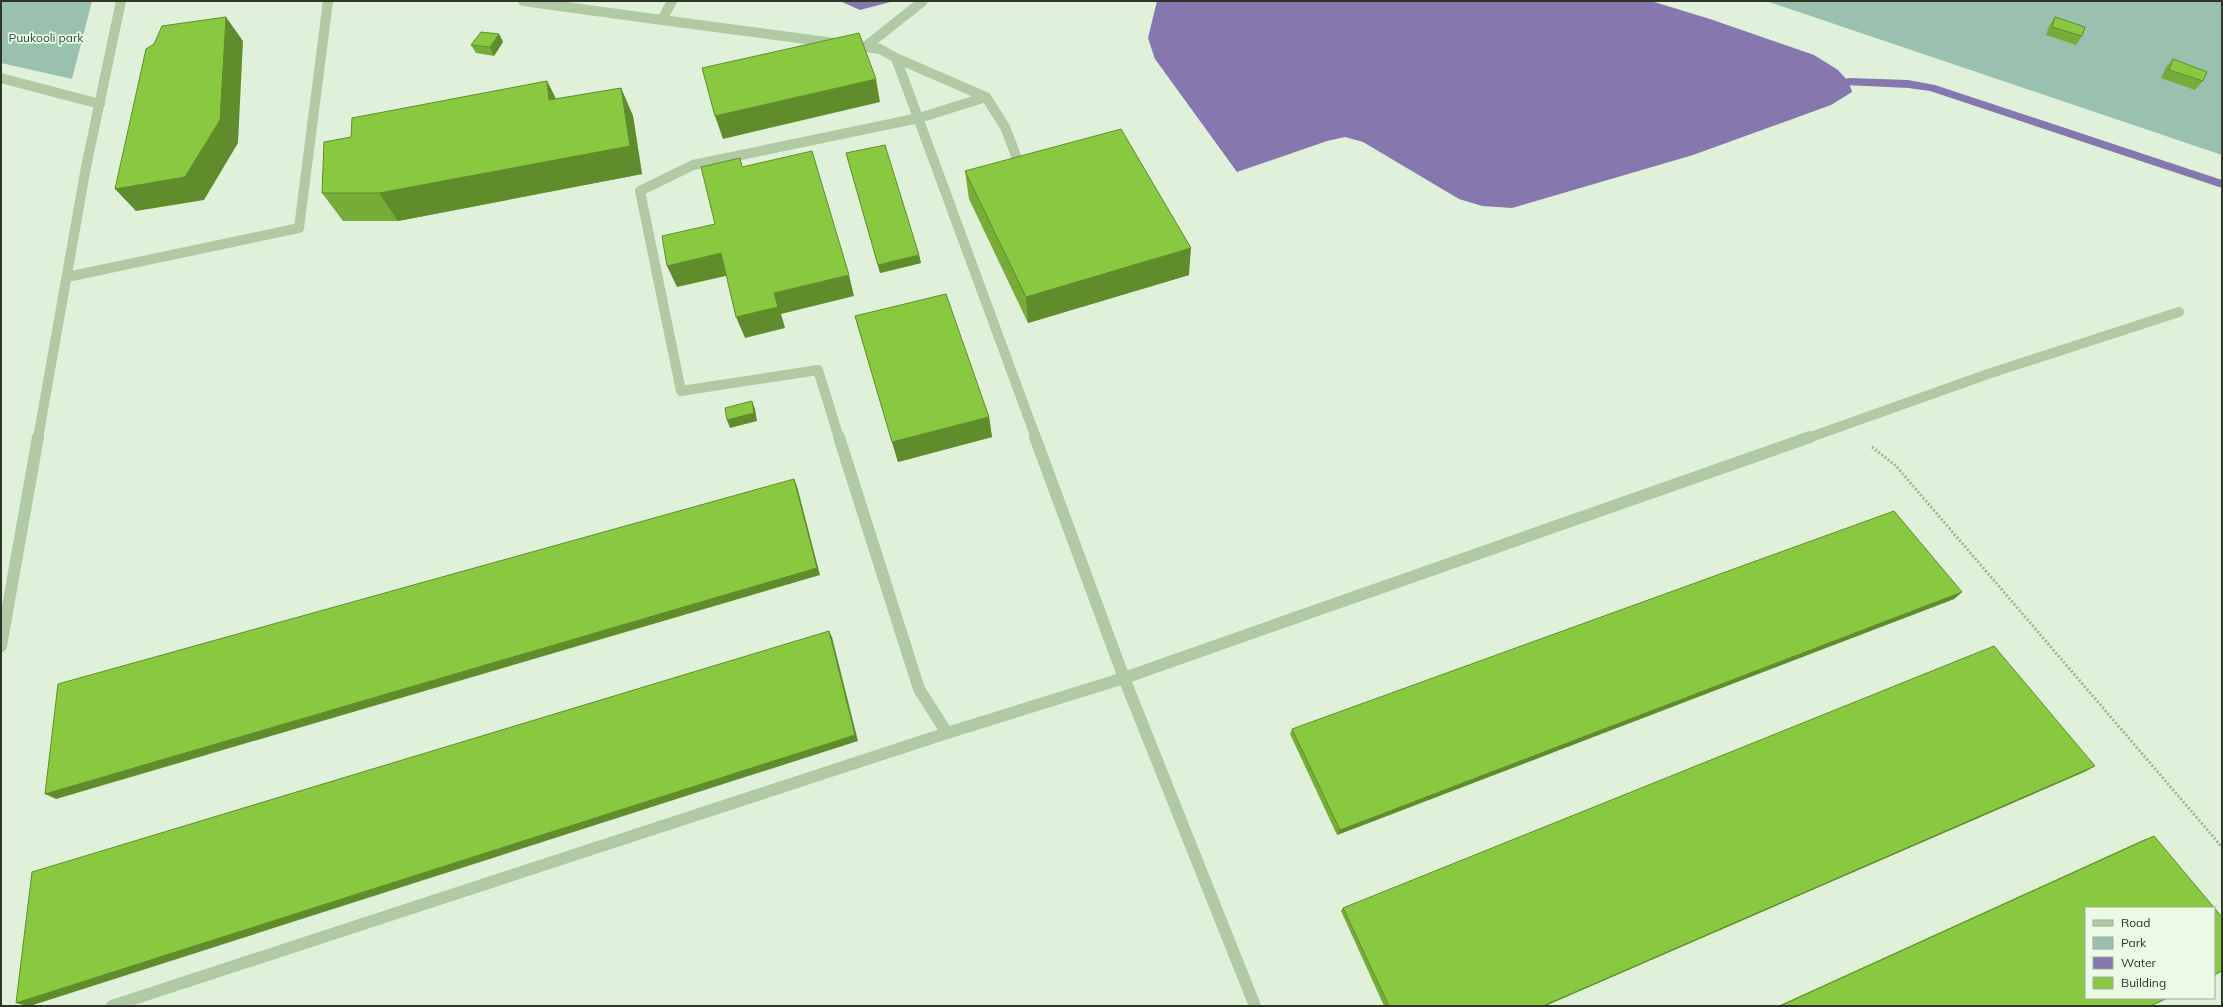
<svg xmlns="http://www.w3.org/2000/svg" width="2223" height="1007" font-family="Mulish,sans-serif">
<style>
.green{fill:#98c1b0}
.water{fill:#8677b0}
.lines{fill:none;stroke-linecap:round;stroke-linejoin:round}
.stream{fill:#8677b0;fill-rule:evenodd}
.path-far1{stroke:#9cb68f;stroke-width:2;stroke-dasharray:1.5 1.5;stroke-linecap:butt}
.path{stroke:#9cb68f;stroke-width:3;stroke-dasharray:2 2;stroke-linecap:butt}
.service-far1{stroke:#b0caa4;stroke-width:10}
.service{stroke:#b0caa4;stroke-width:12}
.minor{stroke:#b0caa4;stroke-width:10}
.wall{fill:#75ae36}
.shaded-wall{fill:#5f8d2c}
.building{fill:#88ca3f;stroke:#5f8d2c}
.labels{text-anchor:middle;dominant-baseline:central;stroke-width:3.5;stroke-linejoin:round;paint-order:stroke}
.far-park-label{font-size:12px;fill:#295543;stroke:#eafae5}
</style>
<rect width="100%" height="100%" fill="#dff2d9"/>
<path class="green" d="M1 1H92L72 79 1 63Z
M1766 1H2222V155Z"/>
<path class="water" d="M840 1H894L860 10Z
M1157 1H1651L1710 19 1814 55 1838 70 1849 82 1852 92 1831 105 1693 155 1512 208 1482 206 1459 199 1363 142 1345 137 1327 141 1237 172 1155 59 1148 38Z"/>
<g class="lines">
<path class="stream" d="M1849 78 1908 80 1935 85 2222 180V188L1930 91 1908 88 1845 85 1844 82 1845 79Z"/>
<path class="path-far1" d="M2211 1 2222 5"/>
<path class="path" d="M1872 447 1896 466 2222 847"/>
<path class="service-far1" d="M662 20 880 49 896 58 986 97
M865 47 923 1
M896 58 1036 438
M1 78 100 104
M67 277 299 228 328 1
M38 438 86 167 121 1
M839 438 818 370 681 391 640 191 693 165 919 118 986 97 1005 127 1020 166
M1808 438 1988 374 2179 312"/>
<path class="service" d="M839 437 919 689 947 733
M1035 437 1124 678 1255 1006
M1 646 38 437
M112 1006 947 733 1124 678 1810 437"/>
<path class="minor" d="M523 1 662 20 672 1"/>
</g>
<path class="wall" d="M2055 17 2082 36 2076 45 2046 35 2049 26Z
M499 34 503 42 494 56 476 53 471 45Z
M2173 59 2203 81 2195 90 2161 78 2166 67Z
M547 81 556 99 621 88 633 116 642 174 398 221H343L322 193 351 137Z
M846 153 919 255 921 263 880 273Z
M965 171 1189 275 1028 323 969 199Z
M855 316 989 417 992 437 898 462Z
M1962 592 1954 599 1337 835 1290 734 1292 729Z
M2095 766 2084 772 1545 1006H1384L1341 911 1343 908Z
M2154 836 2151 1006H1778L2143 840Z"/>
<path class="shaded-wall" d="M226 17 243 41 238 143 204 200 136 211 115 189Z
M499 34 503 42 494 56 490 47Z
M876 79 880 102 723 139 715 116Z
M547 81 561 109 549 100Z
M621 88 633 116 642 174 398 221 379 193Z
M1191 248 1189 275 1028 323 1026 297Z
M721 253 730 275 677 287 667 266Z
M919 255 921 263 880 273 878 265Z
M849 275 854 296 781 314 785 328 745 338 736 317 774 293Z
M752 401 755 409 757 421 730 428 727 420Z
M989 417 992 437 898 462 892 442Z
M794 479 797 486 820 575 56 799 45 794Z
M1962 592 1954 599 1337 835 1340 830Z
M829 631 832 637 858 741 30 1006H27L16 1003Z
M2095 766 2084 772 1545 1006H1543Z"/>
<path class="building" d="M226 17 220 120 185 177 115 189 146 49 154 44 162 26Z
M2055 17 2085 27 2082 36 2052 27Z
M481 32 499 34 490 47 471 45Z
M859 33 876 79 715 116 702 68Z
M2173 59 2207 72 2203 81 2169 70Z
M547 81 549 100 621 88 630 146 379 193H322L324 142 351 137 352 118Z
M1121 129 1191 248 1026 297 965 171Z
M885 145 919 255 878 265 846 153Z
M812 151 849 275 774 293 778 307 736 317 721 253 667 266 662 236 715 224 701 167 740 158 742 167Z
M946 294 989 417 892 442 855 316Z
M752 401 754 413 727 420 725 408Z
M794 479 817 568 45 794 58 684Z
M1894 511 1962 592 1340 830 1292 729Z
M829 631 855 735 16 1003 32 872Z
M1994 646 2095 766 1543 1006H1389L1343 908Z
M2154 836 2222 917V971L2214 975V908H2086V998H2167L2151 1006H1780Z"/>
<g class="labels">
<g class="far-park-label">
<text x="46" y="37">Puukooli park</text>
</g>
</g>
<rect width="2223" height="1007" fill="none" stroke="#2d3626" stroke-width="4"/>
<rect x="2085" y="907" width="130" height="92" fill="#eafae5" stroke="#9eac99"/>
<rect x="2093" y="920" width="20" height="6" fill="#b0caa4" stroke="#9eac99"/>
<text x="2121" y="927" font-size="12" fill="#2d3626">Road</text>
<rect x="2093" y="937" width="20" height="12" fill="#98c1b0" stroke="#9eac99"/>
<text x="2121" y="947" font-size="12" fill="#2d3626">Park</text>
<rect x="2093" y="957" width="20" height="12" fill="#8677b0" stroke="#9eac99"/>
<text x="2121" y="967" font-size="12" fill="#2d3626">Water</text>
<rect x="2093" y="977" width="20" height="12" fill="#88ca3f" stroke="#9eac99"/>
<text x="2121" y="987" font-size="12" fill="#2d3626">Building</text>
</svg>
